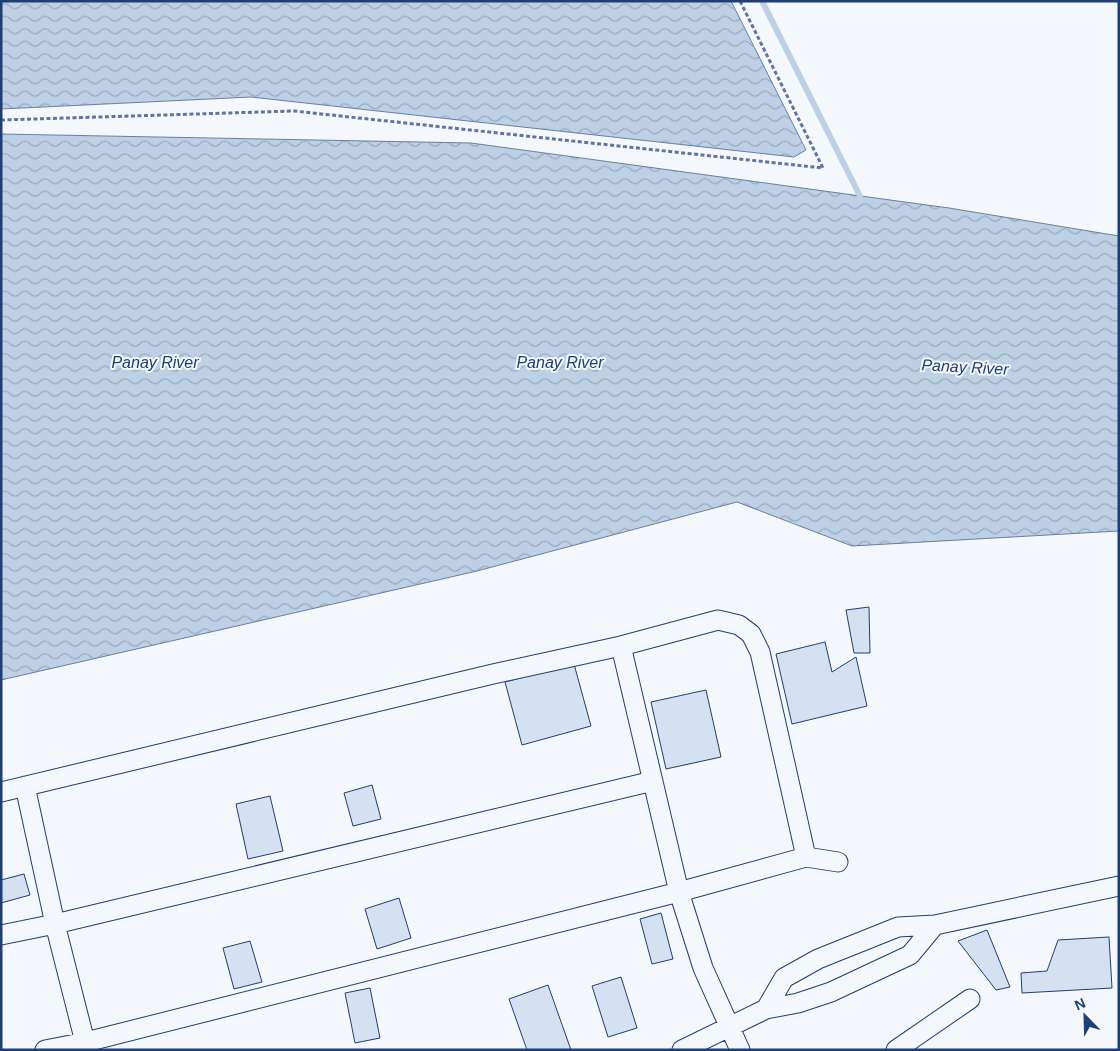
<svg xmlns="http://www.w3.org/2000/svg" width="1120" height="1051" font-family="Arial,sans-serif">
<style>
.water{fill:url(#water-waves);stroke:#687fa3}
.lines{fill:none;stroke-linecap:round;stroke-linejoin:round}
.stream{stroke:#bed0e5;stroke-width:6}
.building{fill:#d5e0f0;stroke:#1d3f73}
.street-casing{stroke:#1d3f73;stroke-width:21}
.path{stroke:#5e769c;stroke-width:3;stroke-dasharray:4 2.5;stroke-linecap:butt}
.street{stroke:#f4f7fb;stroke-width:19}
.labels{text-anchor:middle;dominant-baseline:central;stroke-width:4;stroke-linejoin:round;paint-order:stroke}
.water-label{font-size:16px;font-style:italic;fill:#1d3f73;stroke:#f4f7fb}
</style>
<defs>
<pattern id="water-waves" width="16" height="10" patternUnits="userSpaceOnUse" patternTransform="scale(1.25)"><rect width="16" height="10" fill="#bed0e5"/><path d="M0 5q4-4 8 0t8 0" fill="none" stroke="#9aaabe"/></pattern>
</defs>
<rect width="100%" height="100%" fill="#f4f7fb"/>
<path class="water" d="M1 1H731L806 150 794 157 251 97 1 109Z
M1 134 471 143 949 208 1119 236V531L852 546 737 502 477 571 1 680Z"/>
<g class="lines">
<path class="stream" d="M762 1 860 196"/>
</g>
<path class="building" d="M869 607 870 653H854L846 610Z
M825 642 832 672 856 657 867 706 792 724 776 654Z
M574 664 591 726 522 745 505 682Z
M706 690 721 757 666 769 651 702Z
M372 785 381 819 353 826 344 793Z
M270 796 283 851 248 859 236 804Z
M24 874 30 895 1 903V880Z
M399 898 411 938 377 949 365 909Z
M661 913 673 959 652 964 640 919Z
M987 930 1010 987 996 990 958 941Z
M1109 937 1112 988 1022 993 1021 973 1047 971 1058 940Z
M250 941 262 982 234 989 223 948Z
M621 977 637 1028 608 1037 592 986Z
M548 985 571 1050H527L509 999Z
M370 988 380 1038 355 1043 345 993Z"/>
<g class="lines">
<g class="street-casing">
<path id="street" d="M621 646 679 892 703 968 740 1050
M25 786 55 924 87 1050
M1 792 493 674 621 646 718 620 739 625 751 634 760 652 806 857
M935 925 910 955 831 992 798 1003 766 1009 784 978 818 959 898 927 935 925 1119 886
M1 935 55 924 653 781
M45 1050 86 1042 679 892 806 857 838 862
M682 1050 766 1009
M896 1050 970 999"/>
</g>
<path class="path" d="M1 120 294 111 823 168 740 1"/>
<use href="#street" class="street"/>
</g>
<g class="labels">
<g class="water-label">
<text x="155" y="362">Panay River</text>
<text x="560" y="362">Panay River</text>
<text transform="translate(965 367) rotate(3)">Panay River</text>
</g>
</g>
<rect width="1120" height="1051" fill="none" stroke="#1d3f73" stroke-width="5"/>
<g transform="translate(1085 1016) rotate(337)" stroke="#f4f7fb" stroke-width="4" paint-order="stroke">
<path d="M0-4L9 19L0 12L-9 19Z" fill="#1d3f73"/>
<text y="-8" font-size="14" font-weight="bold" text-anchor="middle" fill="#1d3f73">N</text>
</g>
</svg>
